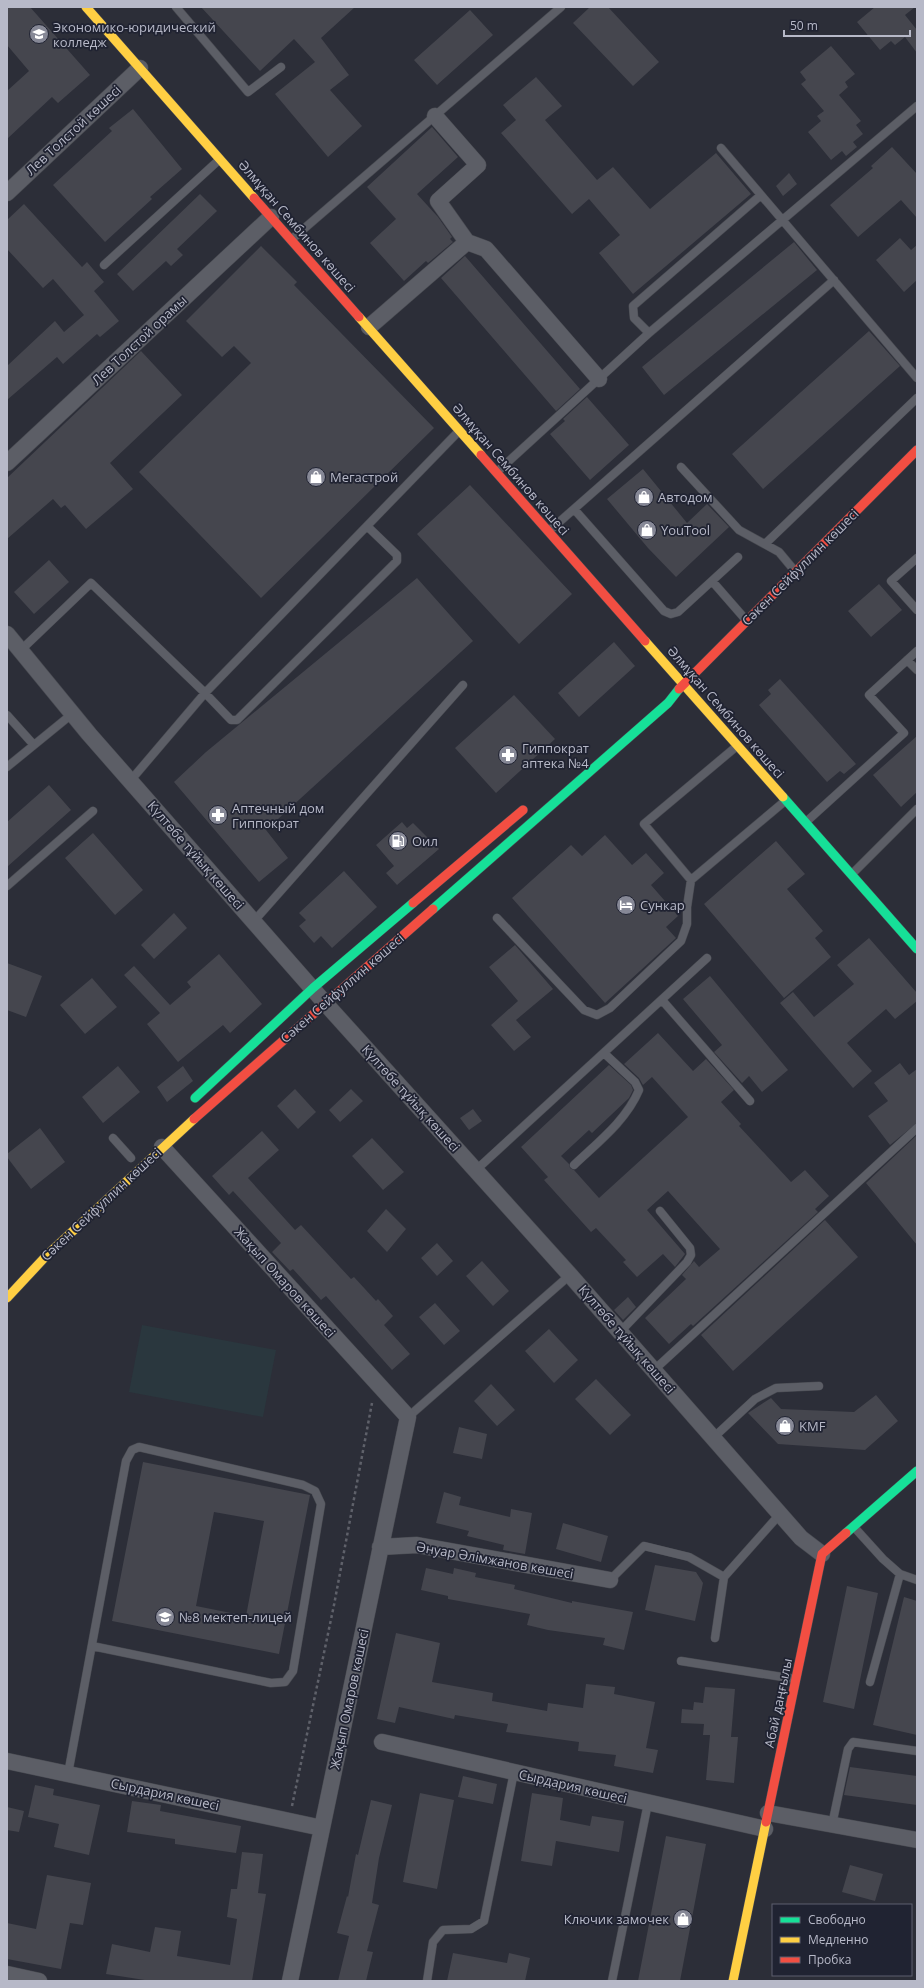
<svg xmlns="http://www.w3.org/2000/svg" width="924" height="1988" font-family="'Open Sans',sans-serif">
<style>
.green{fill:#2a373e}
.building{fill:#45464e;fill-rule:evenodd}
.lines{fill:none;stroke-linecap:round;stroke-linejoin:round}
.lane-casing{stroke:#484a51;stroke-width:9}
.street-casing{stroke:#484a51;stroke-width:17}
.fast-casing{stroke:#484a51;stroke-width:10}
.slow-casing{stroke:#484a51;stroke-width:10}
.jam-casing{stroke:#484a51;stroke-width:10}
.path{stroke:#5f616a;stroke-width:2.5;stroke-dasharray:3 3;stroke-linecap:butt}
.lane{stroke:#5c5e66;stroke-width:8}
.street{stroke:#5c5e66;stroke-width:16}
.fast{stroke:#16e098;stroke-width:9}
.slow{stroke:#ffcf43;stroke-width:9}
.jam{stroke:#f24e42;stroke-width:9}
.labels{text-anchor:middle;dominant-baseline:central;stroke-width:3.5;stroke-linejoin:round;paint-order:stroke}
.poi-label{font-size:13px;fill:#b7b9c8;stroke:#202332;text-anchor:start}
.street-label{font-size:13px;fill:#b7b9c8;stroke:#202332}
</style>
<rect width="100%" height="100%" fill="#2c2e38"/>
<path class="green" d="M142 1325 276 1350 263 1417 129 1392Z"/>
<path class="building" d="M7 7H30L90 75 58 103 52 97 7 139V91L29 71 7 45Z
M201 7H355L321 38 349 75 330 90 362 126 328 157 275 94 315 62 294 39 260 71Z
M590 7H608L659 62 633 86 573 23Z
M875 7H915L905 15 917 30V53L905 37 895 45 891 41 880 50 857 22Z
M470 10 493 35 437 85 414 60Z
M831 46 855 74 845 82 848 87 839 95 861 121 856 125 863 134 853 142 857 147 846 156 842 151 831 160 808 132 821 121 817 116 824 111 801 84 806 80 800 72Z
M536 77 562 106 545 120 597 180 613 167 650 209 716 153 751 194 633 294 599 253 620 235 589 199 572 214 501 133 516 120 503 105Z
M133 109 182 169 150 197 152 199 105 242 53 185 112 131 109 128Z
M432 127 458 157 417 194 438 217 452 237 450 239 453 242 428 263 426 261 404 281 370 243 396 219 367 187Z
M892 147 917 174V218L901 200 858 237 830 205 873 168 871 166Z
M789 173 797 184 783 196 776 186Z
M200 194 217 211 177 249 183 255 171 266 166 261 133 291 117 274Z
M24 204 82 267 87 262 104 282 94 291 119 321 100 337 97 334 63 364 57 357 7 400V366L55 321 64 332 84 315 53 279 43 288 7 249V220Z
M900 238 911 250 917 245V280L904 292 876 260Z
M794 242 817 270 664 395 642 367Z
M261 246 297 282 294 285 434 428 261 598 139 472 251 363 234 346 222 357 186 321Z
M465 256 580 389 556 411 441 278Z
M869 331 900 366 763 489 732 454Z
M141 351 182 395 110 463 133 489 86 529 65 505 61 508 53 499 7 539V478Z
M587 397 629 445 590 480 550 434 565 421 563 419Z
M643 469 687 523 707 504 729 527 676 577 648 548 607 499Z
M470 485 572 594 519 644 417 534Z
M49 560 69 582 34 614 14 592Z
M417 578 473 641 266 830 288 858 259 882 174 782 206 752Z
M879 584 902 610 871 637 848 611Z
M614 642 635 666 579 717 558 693Z
M780 679 856 764 844 774 840 771 827 782 759 705 771 694 768 690Z
M514 695 555 739 496 793 455 748Z
M917 736V792L901 807 873 775Z
M49 785 71 810 7 867V822Z
M402 822 407 828 413 823 439 849 397 885 386 873 394 866 376 845Z
M93 833 143 890 115 915 65 858Z
M605 835 632 865 646 853 664 873 651 885 678 916 666 927 676 938 605 1003 512 898 571 845 582 856Z
M776 841 805 874 787 889 823 931 815 938 831 957 784 998 704 904Z
M344 871 377 907 332 948 321 936 314 943 299 926 306 920 299 913Z
M174 913 187 928 154 959 141 945Z
M869 938 917 993V1001L895 1019 886 1009 847 1043 872 1071 853 1088 780 1003 793 992 814 1017 854 984 837 965Z
M515 945 553 989 516 1020 531 1037 514 1051 491 1025 518 1001 489 967Z
M219 954 262 1004 230 1033 223 1025 178 1062 147 1024 160 1013 124 975 134 966 170 1005 191 987 187 982Z
M7 963 42 976 26 1017 7 1010Z
M710 976 788 1070 762 1092 749 1076 742 1083 714 1052 722 1045 683 999Z
M92 978 117 1007 85 1034 60 1005Z
M658 1033 693 1071 706 1059 734 1090 721 1102 741 1124 739 1126 791 1182 805 1170 829 1196 815 1209 818 1212 693 1326 691 1324 669 1344 645 1318 686 1279 682 1275 694 1261 699 1267 720 1249 668 1191 647 1210 685 1254 675 1267 663 1254 637 1277 623 1262 626 1260 596 1228 591 1232 544 1180 548 1177 521 1147 609 1065 631 1085 633 1090 629 1098 592 1133 589 1130 561 1156 569 1164 570 1168 574 1170 599 1198 688 1117 652 1077 643 1085 639 1078 624 1064Z
M900 1063 909 1075 917 1069V1123L890 1145 868 1116 888 1101 874 1083Z
M118 1066 140 1092 103 1123 82 1097Z
M183 1066 193 1081 167 1102 157 1087Z
M295 1089 316 1112 298 1129 277 1106Z
M351 1089 363 1101 340 1122 329 1110Z
M473 1109 482 1121 469 1130 460 1118Z
M40 1128 65 1162 31 1189 7 1157V1154Z
M262 1131 279 1150 248 1178 295 1230 301 1225 351 1279 354 1277 376 1301 378 1299 393 1316 384 1325 410 1354 392 1370 326 1296 321 1300 293 1269 290 1271 272 1252 281 1243 233 1191 229 1195 212 1176Z
M917 1135V1245L866 1183Z
M372 1138 404 1172 383 1190 352 1156Z
M386 1209 406 1229 387 1252 367 1231Z
M825 1220 858 1257 733 1371 701 1335Z
M437 1243 453 1261 437 1276 421 1258Z
M482 1261 509 1291 493 1306 466 1276Z
M628 1297 636 1307 623 1320 614 1310Z
M435 1303 460 1331 444 1345 419 1317Z
M549 1329 578 1360 554 1383 525 1351Z
M596 1379 631 1415 610 1435 575 1399Z
M491 1384 515 1410 497 1426 474 1401Z
M876 1395 898 1421 865 1450 778 1444 748 1413 771 1398 781 1409 854 1412Z
M459 1427 487 1434 482 1459 453 1453Z
M143 1462 310 1495 279 1654 112 1621ZM214 1512 264 1521 246 1616 196 1606Z
M444 1492 461 1497 459 1505 510 1517 511 1509 532 1513 525 1554 503 1550 504 1545 467 1536 469 1531 436 1523Z
M563 1523 608 1536 601 1562 556 1549Z
M655 1565 696 1572 703 1583 695 1621 645 1610Z
M426 1568 453 1574 454 1568 476 1573 475 1577 515 1585 514 1589 572 1603V1601L633 1612 624 1650 603 1645 605 1638 548 1630 527 1625 530 1614 448 1599V1596L421 1590Z
M847 1586 878 1593 854 1709 823 1702Z
M904 1597 917 1601V1735L873 1725Z
M396 1633 440 1643 432 1682 493 1693 492 1701 547 1711 548 1703 583 1708 586 1684 615 1687 614 1694 655 1702 646 1748 658 1750 653 1773 614 1766 616 1755 578 1751 579 1742 506 1732 508 1724 455 1715 454 1719 399 1707 395 1723 377 1719Z
M705 1687 735 1689 731 1737H738L734 1783 706 1780 710 1735H703L704 1724 681 1723 682 1709 693 1710 694 1702 703 1703Z
M850 1767 917 1776V1805L844 1795Z
M463 1776 497 1784 493 1804 458 1797Z
M35 1785 54 1789 53 1795 100 1805 89 1855 54 1847 59 1824 28 1817Z
M420 1793 454 1800 437 1889 403 1882Z
M532 1793 563 1798 560 1820 590 1826 592 1816 624 1821 619 1852 556 1841 552 1866 521 1861Z
M371 1800 392 1805 379 1858 372 1903 379 1905 367 1951 373 1952 366 1981H338L349 1936 337 1933 347 1896 348 1897 356 1854 358 1855Z
M132 1801 161 1805 160 1811 241 1826 236 1853 175 1844V1839L127 1832Z
M7 1807 24 1811 19 1832 7 1830Z
M666 1836 706 1844 680 1981H638Z
M242 1852 263 1854 258 1893 266 1894 252 1981H151L106 1974 112 1944 150 1952 155 1927 181 1931 177 1956 230 1965 237 1919 227 1917 231 1889H237Z
M850 1865 883 1874 875 1901 842 1892Z
M47 1875 91 1883 83 1925 70 1923 61 1969 7 1959V1923L36 1929Z
M453 1953 507 1963 509 1953 530 1958 525 1981H447Z"/>
<g class="lines">
<g class="lane-casing">
<path id="lane" d="M176 7 248 92 281 67
M721 148 917 378
M292 239 561 7
M104 265 220 159
M649 333 634 318 633 306 761 195
M681 467 739 530 779 552 794 570
M497 472 649 333 917 106
M574 509 664 611 671 614 678 612 738 557
M549 531 834 280
M765 544 917 398
M917 558 891 581 917 610
M712 581 746 620
M21 650 91 583 205 693 459 431
M907 660 917 670
M7 715 33 744
M737 746 644 824 691 880 785 801
M7 767 72 714
M131 780 205 693 231 720H237L397 561V555L367 526
M806 822 904 733 869 695 917 651
M852 874 917 809
M7 886 93 811
M497 918 584 1010 597 1015 610 1008 681 941 687 924V907L691 880
M254 921 463 685
M662 1000 750 1101
M113 1138 131 1158
M574 1165C597 1143 626 1121 639 1090L635 1082 604 1053
M476 1170 707 958
M620 1332 687 1262 691 1255 690 1248 660 1211
M654 1370 917 1128
M408 1417 570 1275
M713 1438 755 1399 776 1388 819 1386
M854 1527 883 1559 900 1574 917 1580
M610 1580 644 1546 689 1557 724 1577 780 1514
M715 1638 724 1577
M681 1661 795 1679
M870 1682 900 1574
M68 1774 126 1461 132 1450 139 1447 303 1485 315 1491 321 1504 293 1671 285 1682 271 1683 92 1646
M832 1825 848 1749 853 1742 917 1751
M427 1981 433 1942 443 1930 471 1929 484 1921 514 1772
M612 1981 648 1803"/>
</g>
<g class="street-casing">
<path id="street" d="M435 116 478 165 438 201 467 242 486 249 599 379
M7 193 140 68
M369 327 467 242
M7 463 271 217
M7 634 89 734 325 1003 570 1275 801 1538 822 1554
M162 1147 408 1417 290 1981
M380 1547 417 1545 610 1580
M382 1742 765 1829
M7 1761 322 1828
M768 1813 917 1840
M7 1974 39 1981"/>
</g>
<g class="fast-casing">
<path id="fast" d="M783 797 917 949
M433 909 668 703 679 689
M195 1098 313 988 413 903
M846 1533 917 1471"/>
</g>
<g class="slow-casing">
<path id="slow" d="M86 7 254 198
M359 317 481 455
M645 641 783 797
M7 1298 47 1255 194 1119
M733 1981 766 1822"/>
</g>
<g class="jam-casing">
<path id="jam" d="M254 198 359 317
M481 455 645 641
M679 689 917 450
M413 903 523 810
M194 1119 433 909
M766 1822 822 1554 846 1533"/>
</g>
<path class="path" d="M292 1806 334 1605 372 1403"/>
<use href="#lane" class="lane"/>
<use href="#street" class="street"/>
<use href="#fast" class="fast"/>
<use href="#slow" class="slow"/>
<use href="#jam" class="jam"/>
</g>
<defs>
<g id="university-disc" transform="scale(1)"><circle r="9.5" fill="#868896" stroke="#202332"/><path d="M0-5L7-2L0 1L-7-2ZM-4 1L0 2.5L4 1V4Q0 6-4 4Z" fill="#fff"/></g>
<g id="shop-disc" transform="scale(1)"><circle r="9.5" fill="#868896" stroke="#202332"/><path d="M-5-2.5h2.3a2.7 3.5 0 0 1 5.4 0H5L5.5 6h-11ZM-1.5-2.5h3a1.5 2.3 0 0 0-3 0Z" fill="#fff"/></g>
<g id="pharmacy-disc" transform="scale(1)"><circle r="9.5" fill="#868896" stroke="#202332"/><path d="M-2-6h4v4h4v4h-4v4h-4v-4h-4v-4h4Z" fill="#fff"/></g>
<g id="fuel-disc" transform="scale(1)"><circle r="9.5" fill="#868896" stroke="#202332"/><path d="M-5.5-6h7V0h2V4h1.3V-2.5L3-4.5l.8-.8L6-3V5H2.5V1h-1V6h-7ZM-4.2-4.7v3.2H.2V-4.7Z" fill="#fff"/></g>
<g id="hotel-disc" transform="scale(1)"><circle r="9.5" fill="#868896" stroke="#202332"/><path d="M-6-4.5h1.5V1H6V5H4.5V3h-9V5H-6ZM-4 0a1.8 1.8 0 1 1 3.6 0ZM.5 0V-2.5h3Q6-2.5 6 0Z" fill="#fff"/></g>
<g id="school-disc" transform="scale(1)"><circle r="9.5" fill="#868896" stroke="#202332"/><path d="M0-5L7-2L0 1L-7-2ZM-4 1L0 2.5L4 1V4Q0 6-4 4Z" fill="#fff"/></g>
</defs>
<g fill-rule="evenodd">
<use href="#university-disc" x="39" y="34"/>
<use href="#shop-disc" x="316" y="477"/>
<use href="#shop-disc" x="644" y="497"/>
<use href="#shop-disc" x="647" y="530"/>
<use href="#pharmacy-disc" x="508" y="755"/>
<use href="#pharmacy-disc" x="218" y="815"/>
<use href="#fuel-disc" x="398" y="841"/>
<use href="#hotel-disc" x="626" y="905"/>
<use href="#shop-disc" x="785" y="1426"/>
<use href="#school-disc" x="165" y="1617"/>
<use href="#shop-disc" x="683" y="1919"/>
</g>
<g class="labels">
<g class="poi-label">
<text x="53" y="27">Экономико-юридический<tspan x="53" dy="15">колледж</tspan></text>
<text x="330" y="477">Мегастрой</text>
<text x="658" y="497">Автодом</text>
<text x="661" y="530">YouTool</text>
<text x="522" y="748">Гиппократ<tspan x="522" dy="15">аптека №4</tspan></text>
<text x="232" y="808">Аптечный дом<tspan x="232" dy="15">Гиппократ</tspan></text>
<text x="412" y="841">Оил</text>
<text x="640" y="905">Сункар</text>
<text x="799" y="1426">KMF</text>
<text x="179" y="1617">№8 мектеп-лицей</text>
<text x="669" y="1919" text-anchor="end">Ключик замочек</text>
</g>
<g class="street-label">
<text transform="translate(73 130) rotate(-43)">Лев Толстой көшесі</text>
<text transform="translate(297 226) rotate(49)">Әлмұқан Сембинов көшесі</text>
<text transform="translate(139 340) rotate(-43)">Лев Толстой орамы</text>
<text transform="translate(511 469) rotate(49)">Әлмұқан Сембинов көшесі</text>
<text transform="translate(800 567) rotate(-45)">Сәкен Сейфуллин көшесі</text>
<text transform="translate(726 712) rotate(49)">Әлмұқан Сембинов көшесі</text>
<text transform="translate(196 855) rotate(49)">Күлтөбе тұйық көшесі</text>
<text transform="translate(342 988) rotate(-41)">Сәкен Сейфуллин көшесі</text>
<text transform="translate(411 1098) rotate(48)">Күлтөбе тұйық көшесі</text>
<text transform="translate(101 1204) rotate(-43)">Сәкен Сейфуллин көшесі</text>
<text transform="translate(285 1282) rotate(48)">Жақып Омаров көшесі</text>
<text transform="translate(627 1339) rotate(49)">Күлтөбе тұйық көшесі</text>
<text transform="translate(495 1560) rotate(10)">Әнуар Әлімжанов көшесі</text>
<text transform="translate(349 1699) rotate(-78)">Жақып Омаров көшесі</text>
<text transform="translate(778 1703) rotate(-78)">Абай даңғылы</text>
<text transform="translate(573 1786) rotate(13)">Сырдария көшесі</text>
<text transform="translate(165 1794) rotate(12)">Сырдария көшесі</text>
</g>
</g>
<rect width="924" height="1988" fill="none" stroke="#b7b9c8" stroke-width="16"/>
<rect x="772" y="1904" width="140" height="72" fill="#202332" stroke="#5c5f6e"/>
<rect x="780" y="1917" width="20" height="6" fill="#16e098" stroke="#5c5f6e"/>
<text x="808" y="1924" font-size="12" fill="#b7b9c8">Свободно</text>
<rect x="780" y="1937" width="20" height="6" fill="#ffcf43" stroke="#5c5f6e"/>
<text x="808" y="1944" font-size="12" fill="#b7b9c8">Медленно</text>
<rect x="780" y="1957" width="20" height="6" fill="#f24e42" stroke="#5c5f6e"/>
<text x="808" y="1964" font-size="12" fill="#b7b9c8">Пробка</text>
<path d="M784 30v6h126v-6" fill="none" stroke="#b7b9c8" stroke-width="2"/>
<text x="790" y="30" font-size="12" fill="#b7b9c8" stroke="#202332" stroke-width="3" paint-order="stroke">50 m</text>
</svg>
